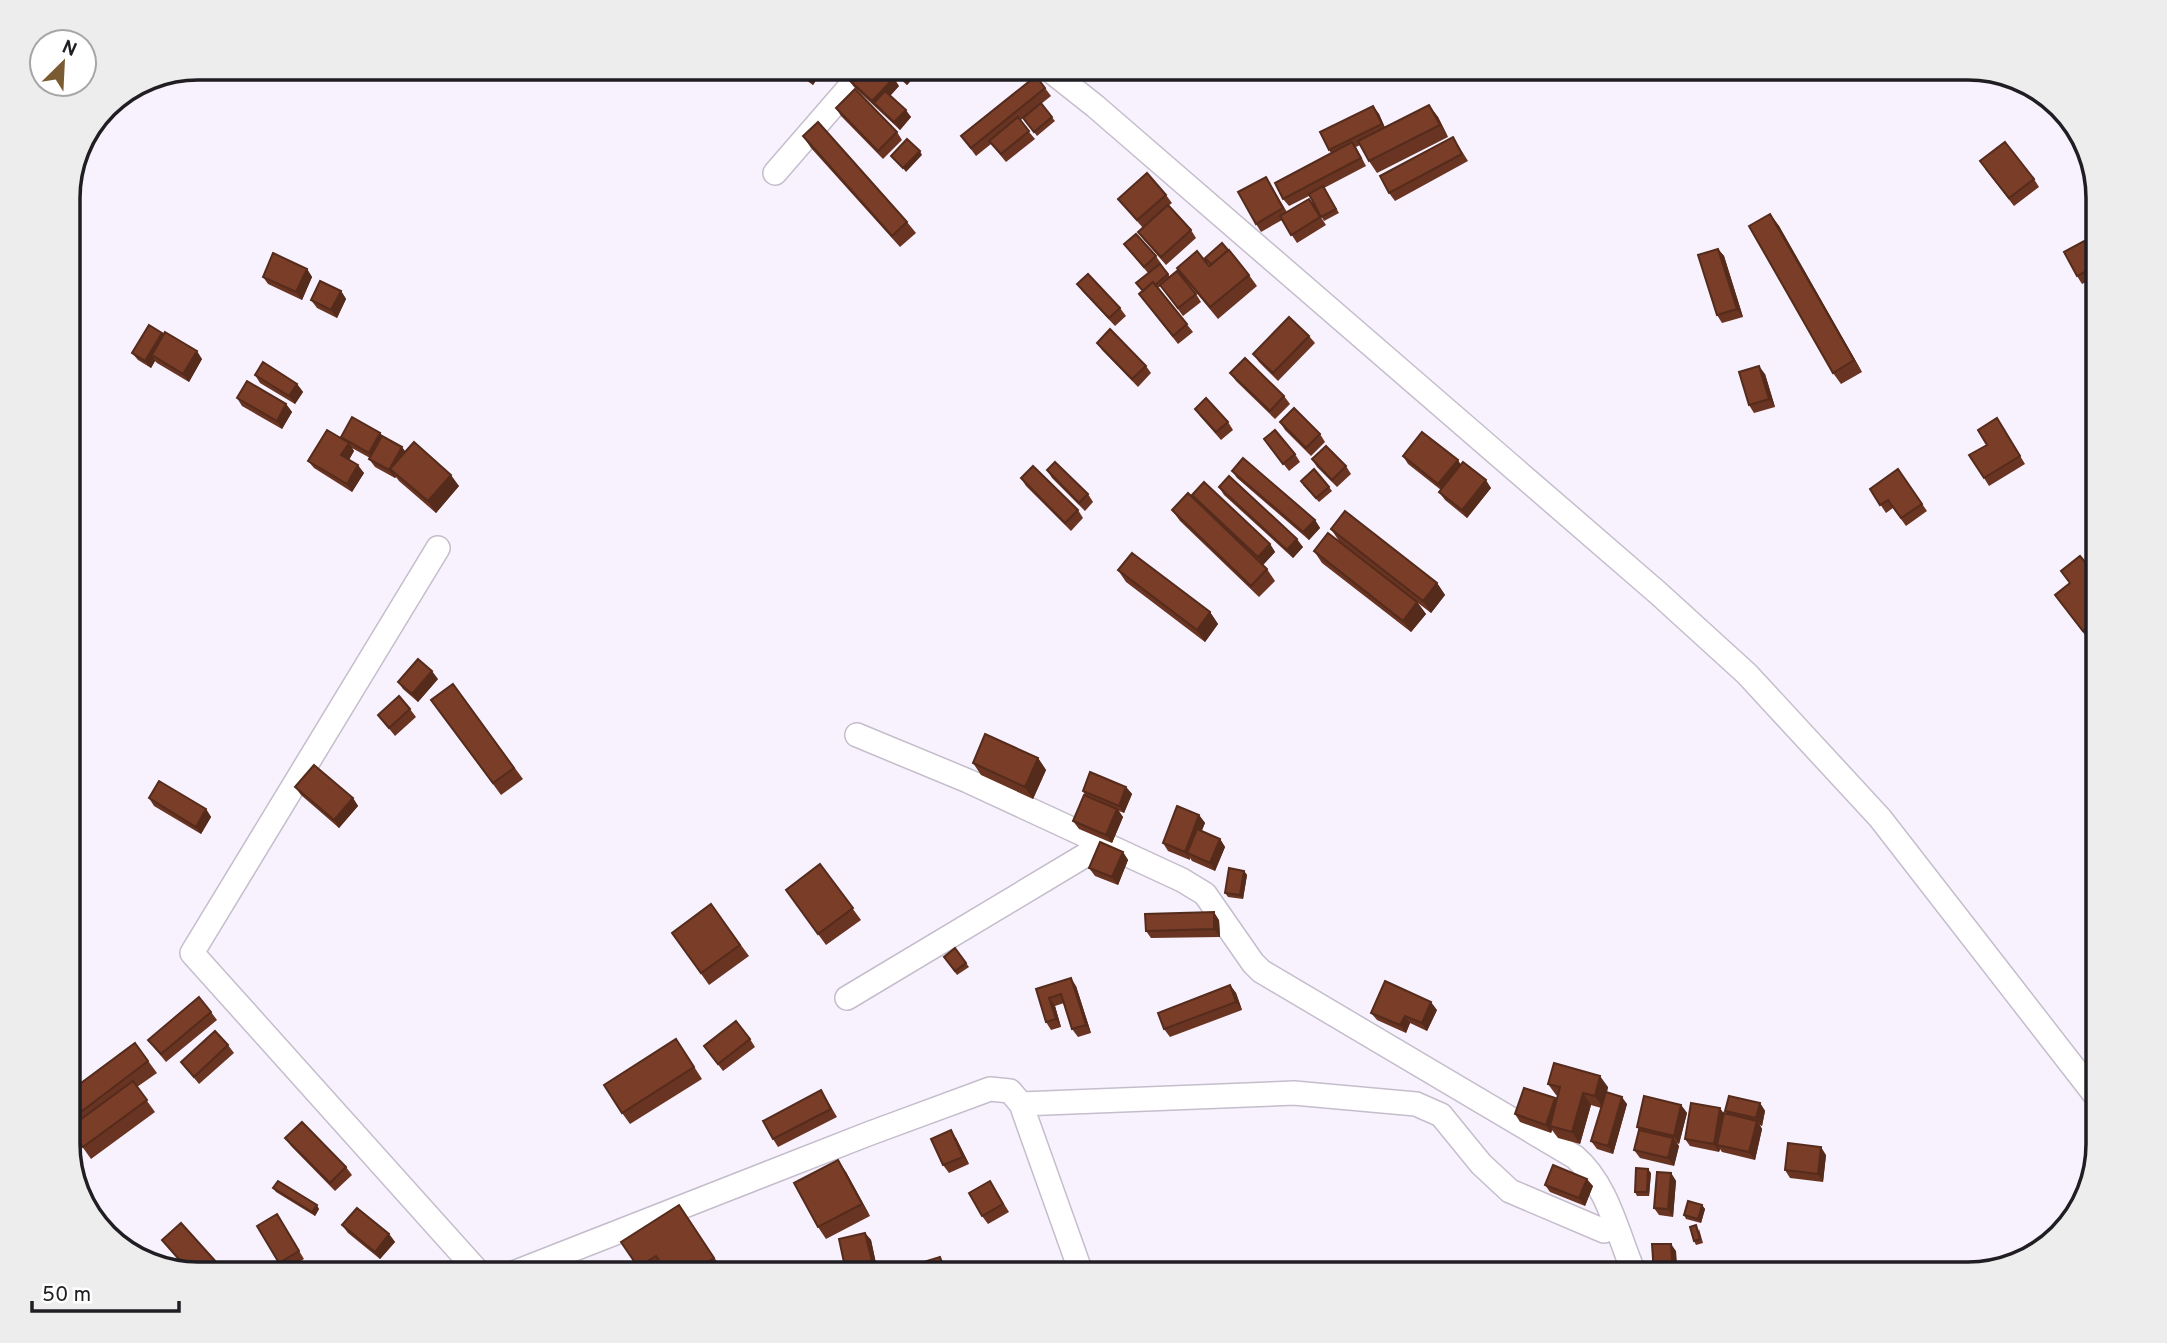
<svg xmlns="http://www.w3.org/2000/svg" width="2167" height="1343" font-family="Overpass,sans-serif">
<style>
.lines{fill:none;stroke-linecap:round;stroke-linejoin:round}
.minor-casing{stroke:#c5bdcc;stroke-width:26}
.minor{stroke:#fff;stroke-width:23}
.wall{fill:#693422}
.shaded-wall{fill:#552b1c}
.building{fill:#7a3d28;stroke:#552b1c;stroke-width:2}
.rim{fill:none;stroke:#201e23;stroke-width:3.5}
</style>
<rect width="100%" height="100%" fill="#f8f2fe"/>
<g class="lines">
<g class="minor-casing">
<path id="minor" d="M1047 68 1095 106 1658 593 1747 674 1880 818 2099 1100
M775 173 866 68
M438 548 192 953 481 1275
M857 735 968 781 1182 880 1205 894 1253 963 1261 971 1575 1157C1608 1185 1618 1236 1635 1275
M847 998 1104 844
M1021 1104 1294 1093 1416 1104 1441 1115 1481 1164 1510 1191 1604 1231 1615 1223
M508 1275 868 1134 990 1089 1010 1091 1021 1104 1082 1275"/>
</g>
<use href="#minor" class="minor"/>
</g>
<path class="wall" d="M788 68H824L813 85Z
M887 68H922L907 85Z
M1103 68H1147L1144 80Z
M848 79 899 86 890 96 911 117 900 130 854 87Z
M1045 88 1051 96 1041 104 1055 121 1037 136 1023 118 1020 121 1035 139 1006 162 991 144 976 156 961 136Z
M1429 105 1438 117 1448 137 1377 173 1369 161 1360 145 1356 147 1366 166 1324 188 1339 213 1324 221 1309 196 1289 206 1283 199 1331 153 1329 150 1373 106 1379 114 1385 128Z
M836 108 897 132 902 140 883 159 841 116Z
M803 136 907 222 916 233 900 247 811 148Z
M1458 145 1468 161 1395 201 1389 193Z
M1985 169 2034 179 2039 187 2014 206Z
M1266 177 1287 212 1309 199 1326 225 1297 243 1282 220 1261 232 1256 224Z
M1166 195 1172 203 1168 206 1191 230 1196 238 1166 265 1144 240 1138 232 1143 228 1124 206 1118 199Z
M1770 214 1779 226 1862 372 1841 384 1833 373Z
M1124 244 1156 256 1170 277 1196 294 1201 302 1183 316 1161 286 1158 288 1193 332 1178 344 1139 294 1143 291 1148 273Z
M1718 249 1724 256 1743 317 1722 323 1717 315Z
M2090 249 2099 266V276L2082 284 2077 276Z
M1177 268 1249 275 1257 286 1218 319 1185 279Z
M307 269 312 277 302 300 268 284 263 277Z
M1077 284 1120 308 1126 316 1115 326 1083 292Z
M341 291 346 299 337 318 317 308 311 300Z
M164 335 202 359 189 382 157 363 155 361 151 368 138 360 132 353Z
M1309 336 1315 343 1278 381 1259 362 1253 354Z
M1097 343 1146 366 1151 373 1138 387 1102 350Z
M1230 373 1284 396 1290 404 1275 419 1236 381Z
M1765 374 1775 407 1754 413 1749 405Z
M255 375 297 384 303 392 295 404 260 383Z
M237 398 286 404 292 412 282 429 242 406Z
M1195 409 1228 422 1233 430 1221 440 1200 416Z
M1280 422 1320 434 1325 442 1311 456 1285 430Z
M2002 426 2025 464 1989 486 1984 478 1987 445Z
M380 433 383 436 402 447 405 452 459 486 436 513 399 481 396 477 395 478 375 467 369 459 370 458 352 448 354 451 349 460 364 473 352 492 314 468 308 461 342 439 341 437Z
M1264 439 1295 454 1300 462 1289 471Z
M1403 456 1461 465 1491 488 1467 518 1445 500 1439 492 1441 490 1408 464Z
M1312 459 1346 466 1351 474 1337 487 1317 467Z
M1898 469 1927 511 1906 526 1893 508 1886 513 1870 489Z
M1047 470 1088 494 1093 502 1085 511 1052 478Z
M1232 471 1315 520 1320 528 1309 540 1237 478Z
M1021 478 1078 510 1083 518 1071 531 1026 486Z
M1303 485 1329 487 1332 491 1319 502Z
M1219 487 1303 547 1293 558 1224 495Z
M1192 495 1270 544 1275 552 1263 565 1221 525 1267 569 1275 581 1259 597 1180 521 1172 510 1197 501Z
M1331 529 1437 583 1445 595 1431 613 1418 603 1426 614 1411 632 1322 563 1314 551 1339 541Z
M1118 570 1210 612 1218 624 1205 642 1126 582Z
M2061 571 2099 579V607L2094 610 2099 616V637L2091 643 2055 595 2070 584Z
M438 679 418 702 403 689 398 682Z
M453 684 523 779 501 795 431 700Z
M410 709 416 717 395 736 378 715Z
M1038 758 1046 770 1033 799 981 775 973 763Z
M295 787 353 798 358 806 339 828 301 795Z
M1126 787 1132 794 1124 813 1119 811 1123 817 1112 843 1079 829 1073 821 1086 797 1083 791Z
M149 798 206 809 211 817 201 834 154 806Z
M1199 815 1205 823 1201 831 1220 839 1225 847 1215 871 1192 861 1190 858V860L1168 851 1163 843Z
M1123 852 1128 860 1118 885 1095 876 1089 868Z
M820 864 861 920 826 945 786 890Z
M1244 871 1247 875 1243 899 1228 897 1225 893Z
M711 904 749 956 709 985 672 933Z
M1219 920 1220 937 1151 938 1146 931Z
M955 948 969 967 957 975 944 957Z
M1230 985 1236 993 1242 1010 1170 1037 1164 1029Z
M1076 986 1091 1033 1078 1037 1072 1029 1064 1003 1055 1006 1061 1027 1051 1030 1046 1022 1036 989Z
M1437 1010 1427 1031 1410 1023 1406 1033 1377 1020 1371 1013Z
M211 1012 217 1020 166 1062 148 1040Z
M750 1039 755 1047 723 1071 704 1046Z
M135 1043 157 1073 137 1087 155 1112 91 1159 74 1135 69 1139V1092Z
M228 1045 234 1053 199 1084 181 1062Z
M684 1051 702 1079 630 1124 622 1113Z
M1548 1084 1608 1087 1607 1092 1627 1104 1613 1154 1597 1149 1591 1141 1601 1108 1591 1105 1580 1144 1558 1138 1552 1130 1551 1133 1520 1122 1515 1114 1557 1101 1558 1096 1556 1095Z
M821 1090 837 1117 778 1147 773 1139Z
M1760 1103 1765 1111 1762 1126 1760 1125 1762 1129 1755 1160 1722 1152 1720 1149 1719 1152 1690 1146 1685 1139 1720 1108 1724 1114H1727L1725 1111Z
M1681 1105 1687 1113 1679 1144 1677 1143 1679 1146 1674 1166 1640 1158 1634 1150 1639 1130 1637 1127Z
M285 1138 346 1167 352 1175 335 1191 291 1146Z
M956 1138 969 1164 949 1173 943 1165Z
M1826 1155 1823 1182 1790 1178 1785 1170Z
M846 1172 870 1216 826 1239 818 1227Z
M1651 1173 1649 1196H1637L1635 1192Z
M1671 1173 1676 1181 1673 1217 1659 1215 1654 1208Z
M1545 1185 1593 1186 1585 1206 1550 1192Z
M273 1188 319 1209 315 1216 276 1192Z
M995 1189 1009 1212 988 1224 982 1216Z
M679 1205 722 1269 713 1275H669L664 1268 653 1275H643L621 1242Z
M1702 1205 1705 1209 1701 1223 1686 1219 1684 1215Z
M277 1214 304 1259 285 1270 279 1263Z
M342 1225 389 1234 395 1242 380 1259 348 1233Z
M1699 1229 1703 1243 1696 1245 1694 1241Z
M865 1233 871 1240 877 1268 851 1274 845 1267Z
M162 1240 217 1263 222 1271 217 1275H199L190 1272Z
M945 1265 948 1275H881Z"/>
<path class="shaded-wall" d="M813 68H824L813 85 807 77Z
M909 68H922L907 85 901 77Z
M1139 68H1147L1144 80 1138 72Z
M894 78 899 86 879 108 874 103 878 109 872 101Z
M1429 105 1438 117 1448 137 1440 125Z
M1373 106 1379 114 1387 132 1382 124Z
M906 110 911 117 900 130 894 122Z
M920 151 922 155 906 172 903 168Z
M1770 214 1779 226 1862 372 1854 360Z
M1718 249 1724 256 1743 317 1737 309Z
M307 269 312 277 302 300 296 292Z
M341 291 346 299 337 318 331 310Z
M162 333 168 341 152 355 155 361 151 368 145 361Z
M197 351 202 359 189 382 183 374Z
M1759 366 1765 374 1775 407 1769 399Z
M297 384 303 392 295 404 289 396Z
M286 404 292 412 282 429 277 421Z
M380 433 386 440 375 460 369 453Z
M349 443 354 451 347 463 341 455Z
M402 447 408 455 390 469 396 477 395 478 389 470Z
M1458 460 1463 468 1444 492 1438 484Z
M358 465 364 473 352 492 347 484Z
M451 475 459 486 436 513 428 501Z
M1486 480 1491 488 1467 518 1462 510Z
M1315 520 1320 528 1309 540 1303 532Z
M1297 539 1303 547 1293 558 1287 550Z
M1270 544 1275 552 1263 565 1258 557Z
M1437 583 1445 595 1431 613 1423 601Z
M1417 602 1426 614 1411 632 1403 621Z
M1210 612 1218 624 1205 642 1197 630Z
M432 671 438 679 418 702 412 694Z
M1038 758 1046 770 1033 799 1025 787Z
M1126 787 1132 794 1124 813 1119 806Z
M353 798 358 806 339 828 334 820Z
M206 809 211 817 201 834 196 827Z
M1117 809 1123 817 1112 843 1106 835Z
M1199 815 1205 823 1192 856 1187 853 1190 860 1185 852Z
M1220 839 1225 847 1215 871 1210 863Z
M1123 852 1128 860 1118 885 1112 877Z
M1244 871 1247 875 1243 899 1240 895Z
M1214 912 1219 920 1220 937 1214 929Z
M1071 978 1076 986 1091 1033 1086 1025Z
M1230 985 1236 993 1242 1010 1236 1002Z
M1049 998 1055 1006 1061 1027 1056 1019Z
M1431 1002 1437 1010 1427 1031 1422 1023Z
M1405 1016 1410 1023 1406 1033 1400 1025Z
M1600 1076 1608 1087 1603 1108 1595 1096Z
M1583 1093 1591 1105 1580 1144 1572 1132Z
M1622 1097 1627 1104 1613 1154 1608 1146Z
M1555 1098 1560 1106 1550 1126 1552 1130 1551 1133 1546 1125Z
M1760 1103 1765 1111 1762 1126 1756 1118Z
M1681 1105 1687 1113 1679 1144 1674 1136Z
M1720 1108 1725 1116 1717 1145 1720 1149 1719 1152 1714 1144Z
M1757 1121 1762 1129 1755 1160 1749 1152Z
M951 1130 956 1138 969 1164 963 1157Z
M1673 1138 1679 1146 1674 1166 1668 1158Z
M1821 1147 1826 1155 1823 1182 1818 1174Z
M838 1160 846 1172 870 1216 862 1204Z
M1648 1169 1651 1173 1649 1196 1647 1192Z
M1671 1173 1676 1181 1673 1217 1668 1209Z
M1587 1179 1593 1186 1585 1206 1579 1198Z
M317 1205 319 1209 315 1216 312 1212Z
M1702 1205 1705 1209 1701 1223 1698 1219Z
M865 1233 871 1240 877 1268 872 1261Z
M389 1234 395 1242 380 1259 375 1252Z
M1671 1244 1676 1251 1678 1275H1674L1673 1273Z
M940 1257 945 1265 948 1275 944 1269Z"/>
<path class="building" d="M794 68H813L807 77Z
M858 68H883L894 78 872 101 848 79Z
M891 68H909L901 77Z
M1125 68H1139L1138 72Z
M1036 76 1045 88 971 148 961 136Z
M855 89 897 132 878 151 836 108Z
M885 91 906 110 894 122 874 103Z
M1041 103 1052 117 1034 132 1023 118Z
M1429 105 1440 125 1369 161 1358 141Z
M1373 106 1382 124 1329 150 1320 132Z
M1018 117 1029 131 1001 154 989 141Z
M818 122 907 222 892 236 803 136Z
M1453 137 1462 154 1389 193 1380 176Z
M907 139 920 151 903 168 891 156Z
M1352 142 1361 158 1283 199 1275 183Z
M2005 142 2034 179 2009 198 1980 161Z
M1147 173 1166 195 1137 220 1118 199Z
M1266 177 1283 208 1256 224 1238 192Z
M1323 186 1336 209 1321 217 1309 194Z
M1309 199 1320 217 1291 235 1280 216Z
M1168 205 1191 230 1161 257 1138 232Z
M1770 214 1854 360 1833 373 1749 226Z
M1136 234 1156 256 1144 267 1124 244Z
M2084 241 2097 266 2077 276 2064 252Z
M1222 243 1228 250 1211 265 1205 258Z
M1718 249 1737 309 1717 315 1698 255Z
M1229 250 1249 275 1210 307 1177 268 1197 251 1209 266Z
M273 253 307 269 296 292 263 277Z
M1160 264 1168 274 1155 285 1153 282 1143 291 1136 283Z
M1177 271 1196 294 1178 308 1160 285Z
M1088 274 1120 308 1109 318 1077 284Z
M320 281 341 291 331 310 311 300Z
M1153 282 1187 324 1173 336 1139 294Z
M1289 317 1309 336 1273 373 1253 354Z
M149 325 162 333 145 361 132 353Z
M1110 329 1146 366 1132 379 1097 343Z
M165 332 197 351 183 374 152 355Z
M1245 358 1284 396 1270 411 1230 373Z
M263 362 297 384 289 396 255 375Z
M1759 366 1769 399 1749 405 1739 372Z
M247 381 286 404 277 421 237 398Z
M1206 398 1228 422 1216 432 1195 409Z
M1294 408 1320 434 1306 448 1280 422Z
M352 417 380 433 369 453 341 437Z
M1997 418 2020 456 1984 478 1969 455 1987 445 1978 430Z
M327 430 349 443 341 455 358 465 347 484 308 461Z
M1275 430 1295 454 1283 464 1264 439Z
M1422 432 1458 460 1438 484 1403 456Z
M382 436 402 447 389 470 369 459Z
M414 442 451 475 428 501 390 469Z
M1326 446 1346 466 1332 480 1312 459Z
M1243 458 1315 520 1303 532 1232 471Z
M1055 462 1088 494 1079 503 1047 470Z
M1463 462 1486 480 1462 510 1439 492Z
M1033 466 1078 510 1065 523 1021 478Z
M1314 469 1329 487 1316 498 1301 481Z
M1898 469 1922 504 1901 518 1888 500 1880 505 1870 489Z
M1229 476 1297 539 1287 550 1219 487Z
M1204 482 1270 544 1258 557 1192 495Z
M1188 493 1267 569 1251 586 1172 510Z
M1345 511 1437 583 1423 601 1331 529Z
M1328 533 1417 602 1403 621 1314 551Z
M1132 553 1210 612 1197 630 1118 570Z
M2080 556 2099 579V589L2086 599 2099 616V619L2083 631 2055 595 2070 583 2061 571Z
M418 659 432 671 412 694 398 682Z
M453 684 514 768 493 783 431 700Z
M399 696 410 709 389 728 378 715Z
M985 734 1038 758 1025 787 973 763Z
M314 765 353 798 334 820 295 787Z
M1090 772 1126 787 1119 806 1083 791Z
M159 781 206 809 196 827 149 798Z
M1084 795 1117 809 1106 835 1073 821Z
M1177 806 1199 815 1185 852 1163 843Z
M1197 829 1220 839 1210 863 1187 853Z
M1100 842 1123 852 1112 877 1089 868Z
M820 864 853 908 818 934 786 890Z
M1229 868 1244 871 1240 895 1225 893Z
M711 904 740 945 701 973 672 933Z
M1214 912V929L1146 931 1145 914Z
M955 948 966 963 955 971 944 957Z
M1071 978 1086 1025 1072 1029 1061 994 1049 998 1056 1019 1046 1022 1036 989Z
M1385 981 1431 1002 1422 1023 1405 1016 1400 1025 1371 1013Z
M1230 985 1236 1002 1164 1029 1158 1013Z
M199 997 211 1012 161 1054 148 1040Z
M736 1021 750 1039 718 1064 704 1046Z
M215 1031 228 1045 194 1077 181 1062Z
M676 1039 694 1067 622 1113 604 1085Z
M135 1043 148 1061 69 1121V1092Z
M1554 1063 1600 1076 1595 1096 1583 1093 1572 1132 1550 1126 1560 1087 1548 1084Z
M133 1081 147 1100 83 1147 69 1128Z
M1524 1088 1555 1098 1546 1125 1515 1114Z
M821 1090 831 1109 773 1139 763 1121Z
M1606 1092 1622 1097 1608 1146 1591 1141Z
M1644 1096 1681 1105 1674 1136 1637 1127Z
M1729 1096 1760 1103 1756 1118 1725 1111Z
M1691 1103 1720 1108 1714 1144 1685 1139Z
M1724 1113 1757 1121 1749 1152 1717 1145Z
M302 1122 346 1167 330 1183 285 1138Z
M951 1130 963 1157 943 1165 931 1139Z
M1639 1130 1673 1138 1668 1158 1634 1150Z
M1788 1143 1821 1147 1818 1174 1785 1170Z
M838 1160 862 1204 818 1227 794 1183Z
M1553 1165 1587 1179 1579 1198 1545 1185Z
M1636 1168 1648 1169 1647 1192H1635Z
M1657 1172 1671 1173 1668 1209 1654 1208Z
M278 1181 317 1205 312 1212 273 1188Z
M990 1181 1003 1204 982 1216 969 1193Z
M1688 1201 1702 1205 1698 1219 1684 1215Z
M679 1205 714 1258 687 1275H669L656 1256 638 1267 621 1242Z
M357 1208 389 1234 375 1252 342 1225Z
M277 1214 299 1251 279 1263 257 1226Z
M181 1223 217 1263 203 1275 191 1273 162 1240Z
M1696 1225 1700 1239 1694 1241 1690 1227Z
M865 1233 872 1261 845 1267 839 1239Z
M1652 1244H1671L1673 1273 1654 1274Z
M940 1257 944 1269 925 1275H881Z
M1820 1265 1829 1275H1810Z"/>
<path d="M0 0H2167V1343H0ZM198 80H1968A118 118 0 0 1 2086 198V1144A118 118 0 0 1 1968 1262H198A118 118 0 0 1 80 1144V198A118 118 0 0 1 198 80Z" fill="#ededed" fill-rule="evenodd"/>
<path class="rim" d="M198 80H1968A118 118 0 0 1 2086 198V1144A118 118 0 0 1 1968 1262H198A118 118 0 0 1 80 1144V198A118 118 0 0 1 198 80Z"/>
<g transform="translate(63 63) rotate(24)"><circle r="33" fill="#ffffff" stroke="#a6a5a7" stroke-width="2"/>
<path d="M0-5L12 26L0 18L-12 26Z" fill="#7b5b31"/>
<text y="-10" font-size="19" font-weight="bold" text-anchor="middle" fill="#201e23">N</text>
</g>
<path d="M32 1301v10h147v-10" fill="none" stroke="#201e23" stroke-width="3.5"/>
<text x="42" y="1301" font-size="21" fill="#201e23" stroke="#ffffff" stroke-width="5" paint-order="stroke">50 m</text>
</svg>
